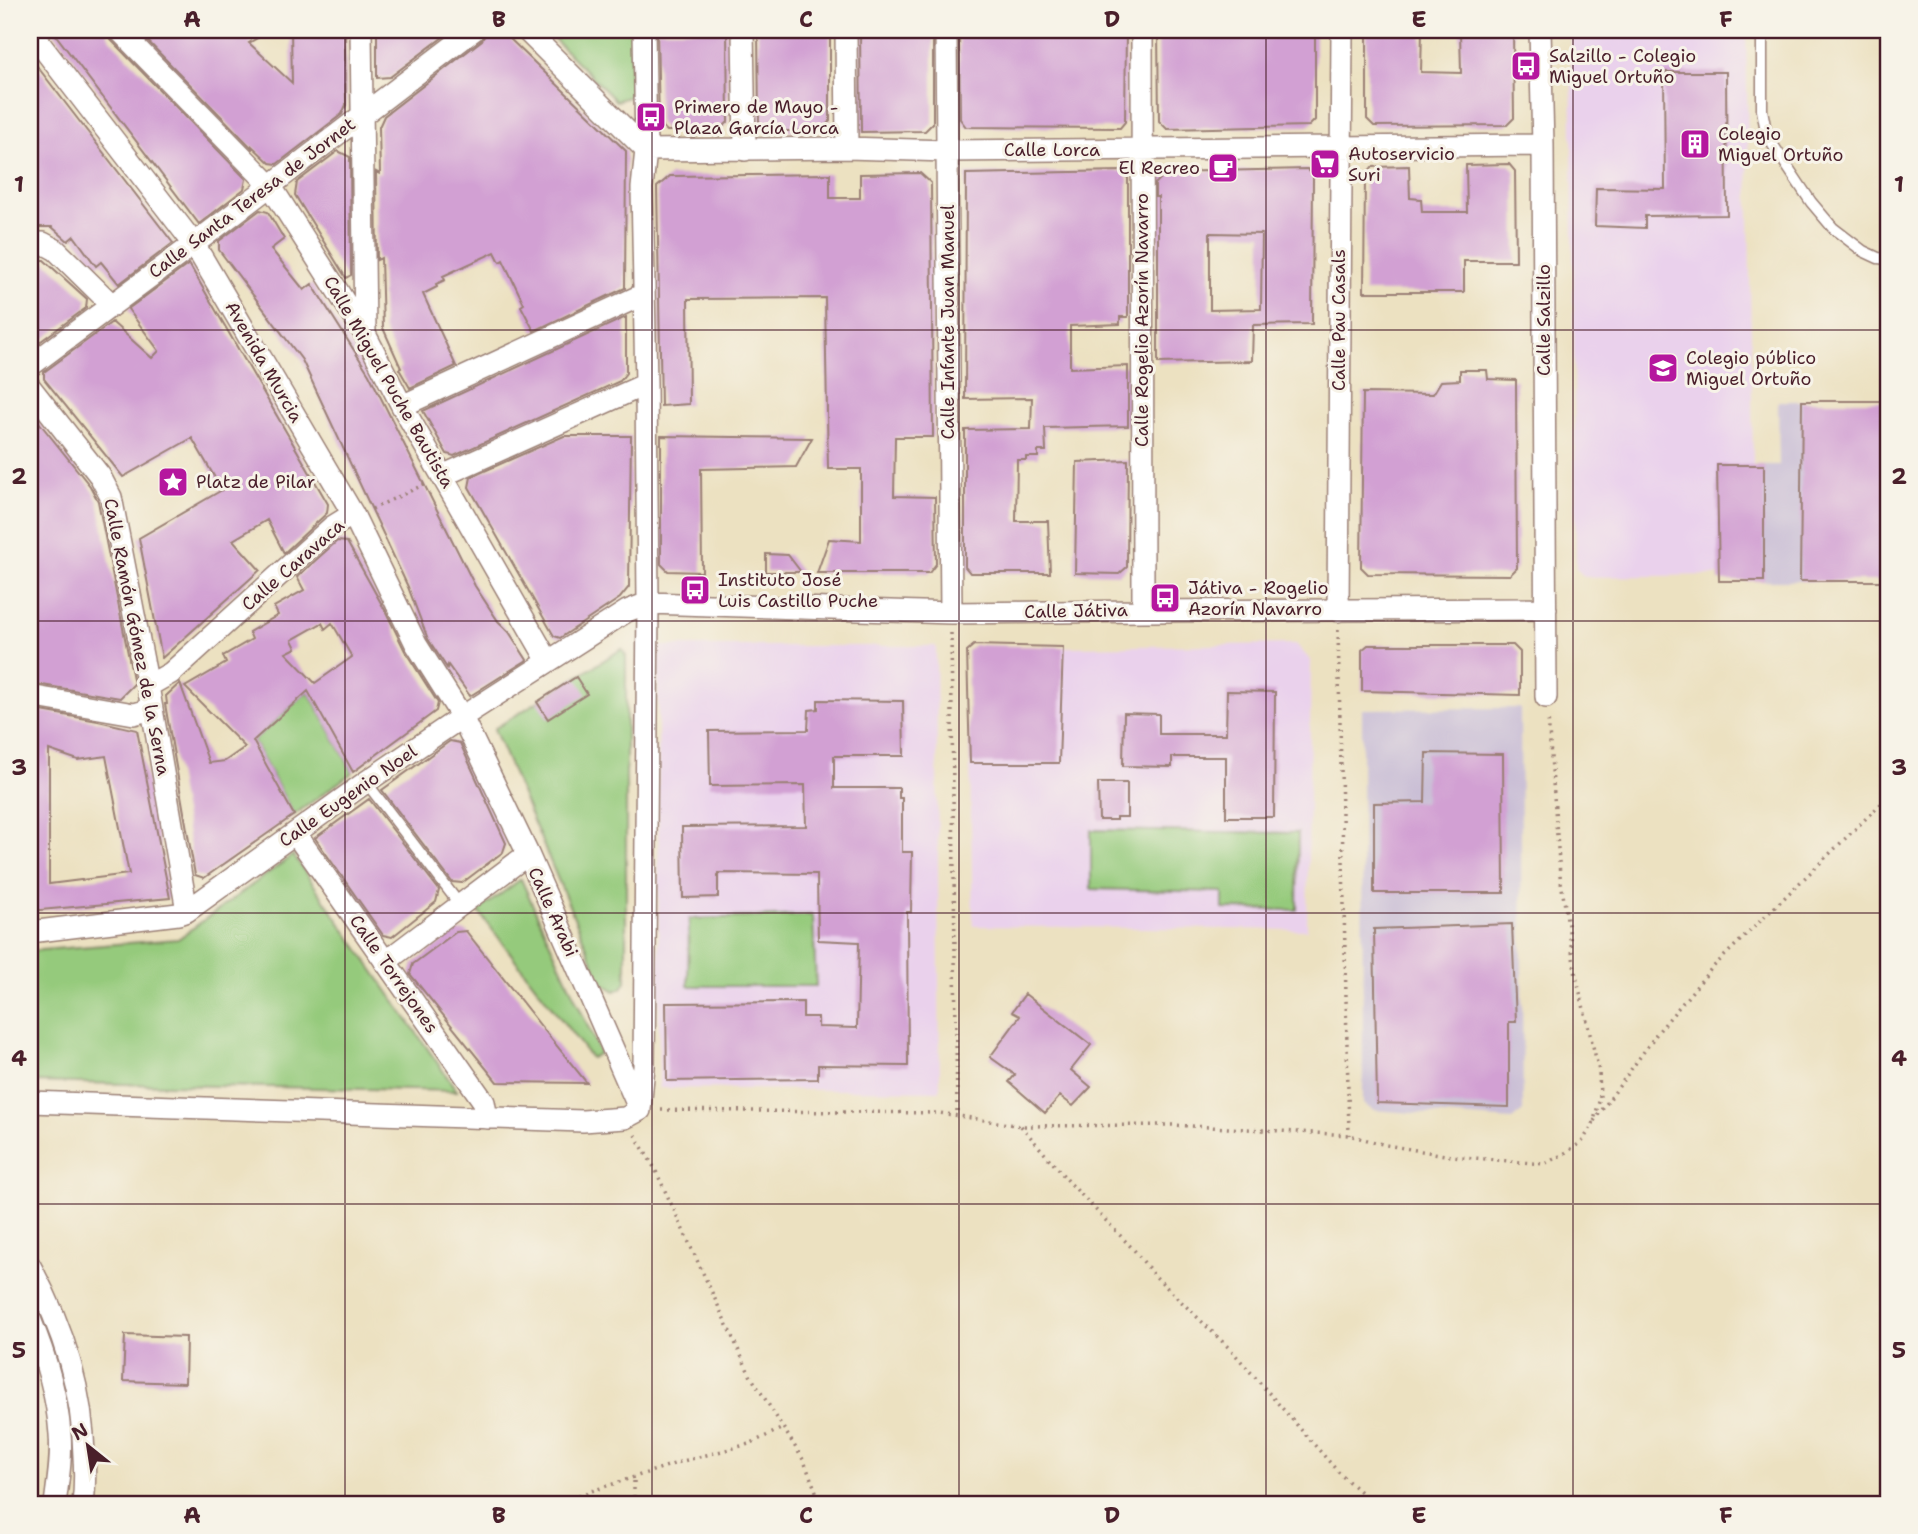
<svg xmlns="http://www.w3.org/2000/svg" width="1918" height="1534" font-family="'Shantell Sans',sans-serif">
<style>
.built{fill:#ead1ec}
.industrial{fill:#cabfd6}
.green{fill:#95ca7b;stroke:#707453;stroke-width:2}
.building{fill:#d2a0d3;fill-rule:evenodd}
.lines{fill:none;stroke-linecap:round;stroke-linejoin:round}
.lane-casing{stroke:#9b8076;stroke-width:13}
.street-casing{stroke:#9b8076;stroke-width:24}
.path{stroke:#9b8076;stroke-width:3.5;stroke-dasharray:2 5;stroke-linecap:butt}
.lane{stroke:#fff;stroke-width:10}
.street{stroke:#fff;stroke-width:21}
.grid{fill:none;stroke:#4a1f2b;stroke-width:2;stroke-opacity:0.55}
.labels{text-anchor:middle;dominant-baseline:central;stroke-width:6;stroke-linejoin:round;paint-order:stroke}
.poi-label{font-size:18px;fill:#4a1f2b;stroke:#f7f3e8;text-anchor:start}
.street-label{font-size:18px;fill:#4a1f2b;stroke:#f7f3e8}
.neatline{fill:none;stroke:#4a1f2b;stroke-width:2.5}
.grid-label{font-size:23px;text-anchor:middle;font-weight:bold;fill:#4a1f2b}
</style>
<rect width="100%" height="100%" fill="#f7f3e8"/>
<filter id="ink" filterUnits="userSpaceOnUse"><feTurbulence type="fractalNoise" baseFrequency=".0143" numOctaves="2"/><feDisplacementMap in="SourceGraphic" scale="14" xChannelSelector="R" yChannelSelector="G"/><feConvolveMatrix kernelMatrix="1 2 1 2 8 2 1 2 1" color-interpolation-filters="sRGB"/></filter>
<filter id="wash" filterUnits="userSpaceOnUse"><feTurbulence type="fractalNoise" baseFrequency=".00686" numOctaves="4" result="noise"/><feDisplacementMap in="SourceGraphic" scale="28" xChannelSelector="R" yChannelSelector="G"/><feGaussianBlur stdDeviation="1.57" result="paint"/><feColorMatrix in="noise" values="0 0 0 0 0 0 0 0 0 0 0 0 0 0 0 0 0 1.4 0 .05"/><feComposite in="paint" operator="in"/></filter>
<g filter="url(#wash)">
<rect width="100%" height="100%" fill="#ece1c1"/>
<path class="built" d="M1571 30H1746L1753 465 1717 466 1719 575 1584 577 1576 568Z
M1296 644 1311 661 1307 930 973 926 970 763H1059L1063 647Z
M658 646H936L940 1091 659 1088Z"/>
<path class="industrial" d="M1778 401H1888V581H1719L1717 465H1779Z
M1520 708 1523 1111 1512 1120 1373 1110 1363 1104 1362 709Z"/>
<path class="green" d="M545 30H631V96L616 101Z
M622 649 626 656V982L622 988 615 991 604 984 599 976 494 729Z
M308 691 353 772 294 815 253 741Z
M1091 830 1298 833 1297 910 1223 909V892L1091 889Z
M293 855 457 1091 30 1082V951L178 939Z
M521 879 600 1053 591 1058 478 911Z
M813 915 816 986H688L689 919Z"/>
<g id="blocks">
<path class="building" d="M52 30H106L110 39 246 179 244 189 199 224Z
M137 30H271L249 43 292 83 291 30H345L346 105 342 114 277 164 270 163 252 146V148Z
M377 30H434L451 31 390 77 377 78Z
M657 30H727L728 122 720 130 667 131 659 123Z
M758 30H830V121L820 131H769L759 121Z
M860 30H933V123L925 131 861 132Z
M959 30H1126L1125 122 1120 128 966 127 960 119Z
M1158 30H1315V120L1309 126 1167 129 1159 121Z
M1367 30H1422L1421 72 1461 73 1460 30H1513L1514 118 1507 125 1374 126 1367 119Z
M486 33 506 35 626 151 625 288 534 331 521 306 524 304 503 260 500 262 495 252 443 276 445 280 436 284 437 287 423 294 456 366 410 388 399 369 401 368 383 328 381 258 377 260 376 172 380 174 379 127 384 116 482 40Z
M30 57 173 243 119 284 101 262 96 266 74 236 68 241 52 227H30Z
M1664 72H1726L1727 215 1645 216V228L1595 226 1596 188 1665 189Z
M338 151 350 157 351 275 346 278 295 195 297 182Z
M1509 164 1515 171 1516 261H1464V292H1364L1365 176 1372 167 1409 166 1410 198 1421 199 1422 212H1467L1466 165Z
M1307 169 1313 175 1312 324 1253 325 1252 361 1158 363V197H1155V184L1167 172ZM1210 233 1262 234 1261 309 1210 310Z
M1122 171 1128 178V317H1120V324L1070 326V368L1128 366V426L1045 428 1046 451H1038V457H1026V460H1017L1016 521H1048L1050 573H970L965 567V430L1031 429 1032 398 965 399 966 174Z
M920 173 931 183 933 437H895L894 496 935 497 936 564 929 573H817L829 539 861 541V469H828L825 298 688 299 689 404 661 406 657 187 670 176 830 174V198H860V174Z
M260 210 268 212 284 239 271 249 304 290 312 284 369 374 475 586 498 621 509 632 527 660 470 696 448 665 447 668 428 639 408 587 302 360 219 250V241Z
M30 260H44L87 299 86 308 30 349Z
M189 264 328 504 327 513 284 553 267 520 233 540 260 570 162 658 139 538 222 490 192 438 123 477 44 379V372L112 322 152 358 159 351 128 309Z
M626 317V373L620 381 454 456 447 454 423 411Z
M1460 370H1487L1488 379 1516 380 1517 568 1510 575 1368 574 1361 567 1363 393 1433 394 1441 381 1460 380Z
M1802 401H1888V581H1800Z
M30 411 90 486 98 501 134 684 120 698 30 683Z
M564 436H631L629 587 620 598 560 638 554 636 469 487 471 477Z
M661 436 812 438 796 467 701 469 702 572 668 571 661 564Z
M1128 460 1127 567 1119 574 1075 573 1077 462Z
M1717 465H1764V581H1719Z
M337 541 347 542 386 612 405 651 438 703 436 711 353 772 308 691 253 741 294 815 204 878 195 875 165 704H167L166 696 180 683 209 763 225 761 245 747 185 687 226 663 223 656 252 639 249 632 278 615 274 607 304 590 297 577ZM322 623 325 629 332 623 352 657 315 683 286 653 296 648 292 640Z
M766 554 788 555 801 572H766Z
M974 645 1063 647 1059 763H970L967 651Z
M1368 645H1513L1520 652V695L1362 691V650Z
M576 677 587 694 548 719 537 702Z
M1227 691 1275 692 1274 817H1226V757H1172V767L1123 766 1124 713 1159 714V734H1226Z
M818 700 903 701 904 756H834V788H899V798H902V852H912L911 912H907L908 1066 818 1065V1079L667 1081 666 1003 803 1002V1017H818V1027L857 1028 859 942 818 940 817 874 718 873V897L683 898 682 827 806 826 805 785 710 786 709 731 808 730 809 710 818 709Z
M30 709 98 721 137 730 170 898 30 911ZM49 750 78 760 106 756 129 874 49 884Z
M450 741 460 743 506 843 503 852 462 883 452 882 382 790Z
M1426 753 1503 754 1504 893H1374V803L1425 802Z
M1098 783H1127V817H1116V820H1099Z
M369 799 439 890 436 902 392 937 383 935 315 838Z
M1512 924 1516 1022H1509V1107L1377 1103 1374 929Z
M466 931 540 1025 587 1083 497 1082 410 974 413 964 456 932Z
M1025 994 1091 1045 1071 1070 1091 1087 1073 1106 1060 1096 1045 1113 1009 1082 1015 1075 990 1057 1020 1016 1012 1012Z
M125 1335 186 1337 185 1383 123 1381Z"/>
</g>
</g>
<g filter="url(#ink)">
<use href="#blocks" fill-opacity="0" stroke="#9b8076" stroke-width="2"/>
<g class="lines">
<g class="lane-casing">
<path id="lane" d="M1762 30V110L1767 136 1811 202 1833 228 1863 251 1878 258 1888 259
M366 782 460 905"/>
</g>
<g class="street-casing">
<path id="street" d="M119 30 270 185 365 334 402 406 548 661
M361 30 365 332
M526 30 646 150 847 148 947 151 1543 145
M743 30 745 150
M846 30 847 148
M946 30 951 613
M1142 30 1143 611
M1540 30 1543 145 1546 697
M30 31 194 244 353 514 416 644 462 717 528 854 638 1106
M30 243H43L56 250 111 304
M30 366 194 244 474 30
M30 387 100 476 111 497 148 686 187 911
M402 406 644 294
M442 476 646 384
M1338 611 1342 30
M148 686 171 673 332 527 353 514
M30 696 134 714 152 709
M295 833 484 1102 487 1118
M30 932 178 914 187 911 366 782 462 717 627 611 648 603 951 613 1143 611 1546 609
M385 962 528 854
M30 1102 583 1121 625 1118 640 1110 644 1066 648 603 646 384 642 188 646 150 644 30
M30 1266C62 1325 83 1389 84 1456 85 1472 85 1488 83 1504
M30 1319C45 1355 57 1394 60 1434 62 1457 58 1481 55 1504"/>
</g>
<path class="path" d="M372 509 425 484
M1338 630 1349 1135
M951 633 957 1115
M661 1110 940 1113 1021 1126 1171 1125 1246 1129 1349 1135 1386 1145 1451 1156 1544 1164 1562 1155 1582 1142 1593 1124 1600 1098 1599 1071 1576 976 1560 875 1548 717
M1594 1121 1658 1032 1711 969 1888 797
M1021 1126 1070 1183 1134 1250 1154 1275 1232 1351 1340 1474 1374 1504
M635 1135 655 1169 750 1375 804 1461 821 1504
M552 1504 683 1461 749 1444 783 1428
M634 1504V1478"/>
<use href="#lane" class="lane"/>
<use href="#street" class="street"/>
</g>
</g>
<path class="grid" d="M345 30V1504M652 30V1504M959 30V1504M1266 30V1504M1573 30V1504M30 330H1888M30 621H1888M30 913H1888M30 1204H1888"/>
<defs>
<g id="bus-square" transform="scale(1.575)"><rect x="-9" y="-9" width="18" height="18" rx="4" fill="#b5179e" stroke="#f7f3e8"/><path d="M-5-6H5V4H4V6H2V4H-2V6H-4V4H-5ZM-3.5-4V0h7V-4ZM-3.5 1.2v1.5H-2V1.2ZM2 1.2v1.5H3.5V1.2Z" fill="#fff"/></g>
<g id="building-square" transform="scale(1.575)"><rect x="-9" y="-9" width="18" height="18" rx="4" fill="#b5179e" stroke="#f7f3e8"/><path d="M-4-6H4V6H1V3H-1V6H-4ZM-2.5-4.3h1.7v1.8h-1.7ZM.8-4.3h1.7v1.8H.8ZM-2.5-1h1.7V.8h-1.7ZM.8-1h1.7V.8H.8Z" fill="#fff"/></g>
<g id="supermarket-square" transform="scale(1.575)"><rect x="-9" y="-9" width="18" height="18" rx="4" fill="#b5179e" stroke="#f7f3e8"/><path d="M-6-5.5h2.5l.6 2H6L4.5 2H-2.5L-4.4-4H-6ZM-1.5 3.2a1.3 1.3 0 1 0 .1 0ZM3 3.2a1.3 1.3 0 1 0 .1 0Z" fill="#fff"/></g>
<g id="cafe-square" transform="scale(1.575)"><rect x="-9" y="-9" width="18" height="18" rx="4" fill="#b5179e" stroke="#f7f3e8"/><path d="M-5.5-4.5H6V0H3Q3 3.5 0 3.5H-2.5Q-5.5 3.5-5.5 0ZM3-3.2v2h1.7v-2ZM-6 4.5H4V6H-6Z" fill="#fff"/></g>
<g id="school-square" transform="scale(1.575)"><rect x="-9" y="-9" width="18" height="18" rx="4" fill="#b5179e" stroke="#f7f3e8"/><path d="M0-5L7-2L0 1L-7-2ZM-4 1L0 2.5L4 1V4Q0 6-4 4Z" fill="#fff"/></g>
<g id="sight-square" transform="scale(1.575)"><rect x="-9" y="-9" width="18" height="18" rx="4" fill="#b5179e" stroke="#f7f3e8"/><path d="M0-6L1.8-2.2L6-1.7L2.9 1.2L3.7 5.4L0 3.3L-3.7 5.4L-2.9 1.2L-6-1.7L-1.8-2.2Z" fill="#fff"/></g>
</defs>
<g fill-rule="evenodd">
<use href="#bus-square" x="1526" y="66"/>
<use href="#bus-square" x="651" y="117"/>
<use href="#building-square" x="1695" y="144"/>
<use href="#supermarket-square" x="1325" y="164"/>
<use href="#cafe-square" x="1223" y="168"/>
<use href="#school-square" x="1663" y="368"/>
<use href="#sight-square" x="173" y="482"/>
<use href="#bus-square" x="695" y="590"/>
<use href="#bus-square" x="1165" y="598"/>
</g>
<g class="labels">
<g class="poi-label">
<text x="1549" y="56">Salzillo - Colegio<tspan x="1549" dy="21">Miguel Ortuño</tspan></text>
<text x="674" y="107">Primero de Mayo -<tspan x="674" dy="21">Plaza García Lorca</tspan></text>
<text x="1718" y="134">Colegio<tspan x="1718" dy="21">Miguel Ortuño</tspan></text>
<text x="1348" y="154">Autoservicio<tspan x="1348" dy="21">Suri</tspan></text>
<text x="1200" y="168" text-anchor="end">El Recreo</text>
<text x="1686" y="358">Colegio público<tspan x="1686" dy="21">Miguel Ortuño</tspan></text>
<text x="196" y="482">Platz de Pilar</text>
<text x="718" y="580">Instituto José<tspan x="718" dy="21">Luis Castillo Puche</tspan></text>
<text x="1188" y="588">Játiva - Rogelio<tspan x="1188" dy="21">Azorín Navarro</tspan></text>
</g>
<g class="street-label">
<text x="1052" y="150">Calle Lorca</text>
<text transform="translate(252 198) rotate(-37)">Calle Santa Teresa de Jornet</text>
<text transform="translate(1142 320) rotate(-90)">Calle Rogelio Azorín Navarro</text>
<text transform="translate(1339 320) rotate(-90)">Calle Pau Casals</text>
<text transform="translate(1544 320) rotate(-90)">Calle Salzillo</text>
<text transform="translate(948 322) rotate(-90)">Calle Infante Juan Manuel</text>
<text transform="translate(264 362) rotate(60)">Avenida Murcia</text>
<text transform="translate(389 382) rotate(60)">Calle Miguel Puche Bautista</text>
<text transform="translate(293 565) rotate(-41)">Calle Caravaca</text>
<text transform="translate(1076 611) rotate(-1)">Calle Játiva</text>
<text transform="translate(137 637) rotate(79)">Calle Ramón Gómez de la Serna</text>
<text transform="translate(348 796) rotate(-35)">Calle Eugenio Noel</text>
<text transform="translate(553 912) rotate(66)">Calle Arabi</text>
<text transform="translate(394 974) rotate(55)">Calle Torrejones</text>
</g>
</g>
<rect width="1918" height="1534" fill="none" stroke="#f7f3e8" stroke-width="77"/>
<g transform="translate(88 1446) rotate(330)" stroke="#f7f3e8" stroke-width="5" paint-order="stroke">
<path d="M0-5L12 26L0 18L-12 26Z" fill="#4a1f2b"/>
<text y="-10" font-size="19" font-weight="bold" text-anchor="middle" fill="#4a1f2b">N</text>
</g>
<rect x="38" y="38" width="1842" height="1458" class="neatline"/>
<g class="grid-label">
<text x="192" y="27">A</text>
<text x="499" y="27">B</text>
<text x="806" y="27">C</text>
<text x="1112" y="27">D</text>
<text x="1419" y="27">E</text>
<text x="1726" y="27">F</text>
<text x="19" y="192">1</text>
<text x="1899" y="192">1</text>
<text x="19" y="484">2</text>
<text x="1899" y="484">2</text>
<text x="19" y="775">3</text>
<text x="1899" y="775">3</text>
<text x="19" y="1066">4</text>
<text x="1899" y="1066">4</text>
<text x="19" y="1358">5</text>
<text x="1899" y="1358">5</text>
<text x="192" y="1523">A</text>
<text x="499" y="1523">B</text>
<text x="806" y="1523">C</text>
<text x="1112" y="1523">D</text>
<text x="1419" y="1523">E</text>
<text x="1726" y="1523">F</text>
</g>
</svg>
